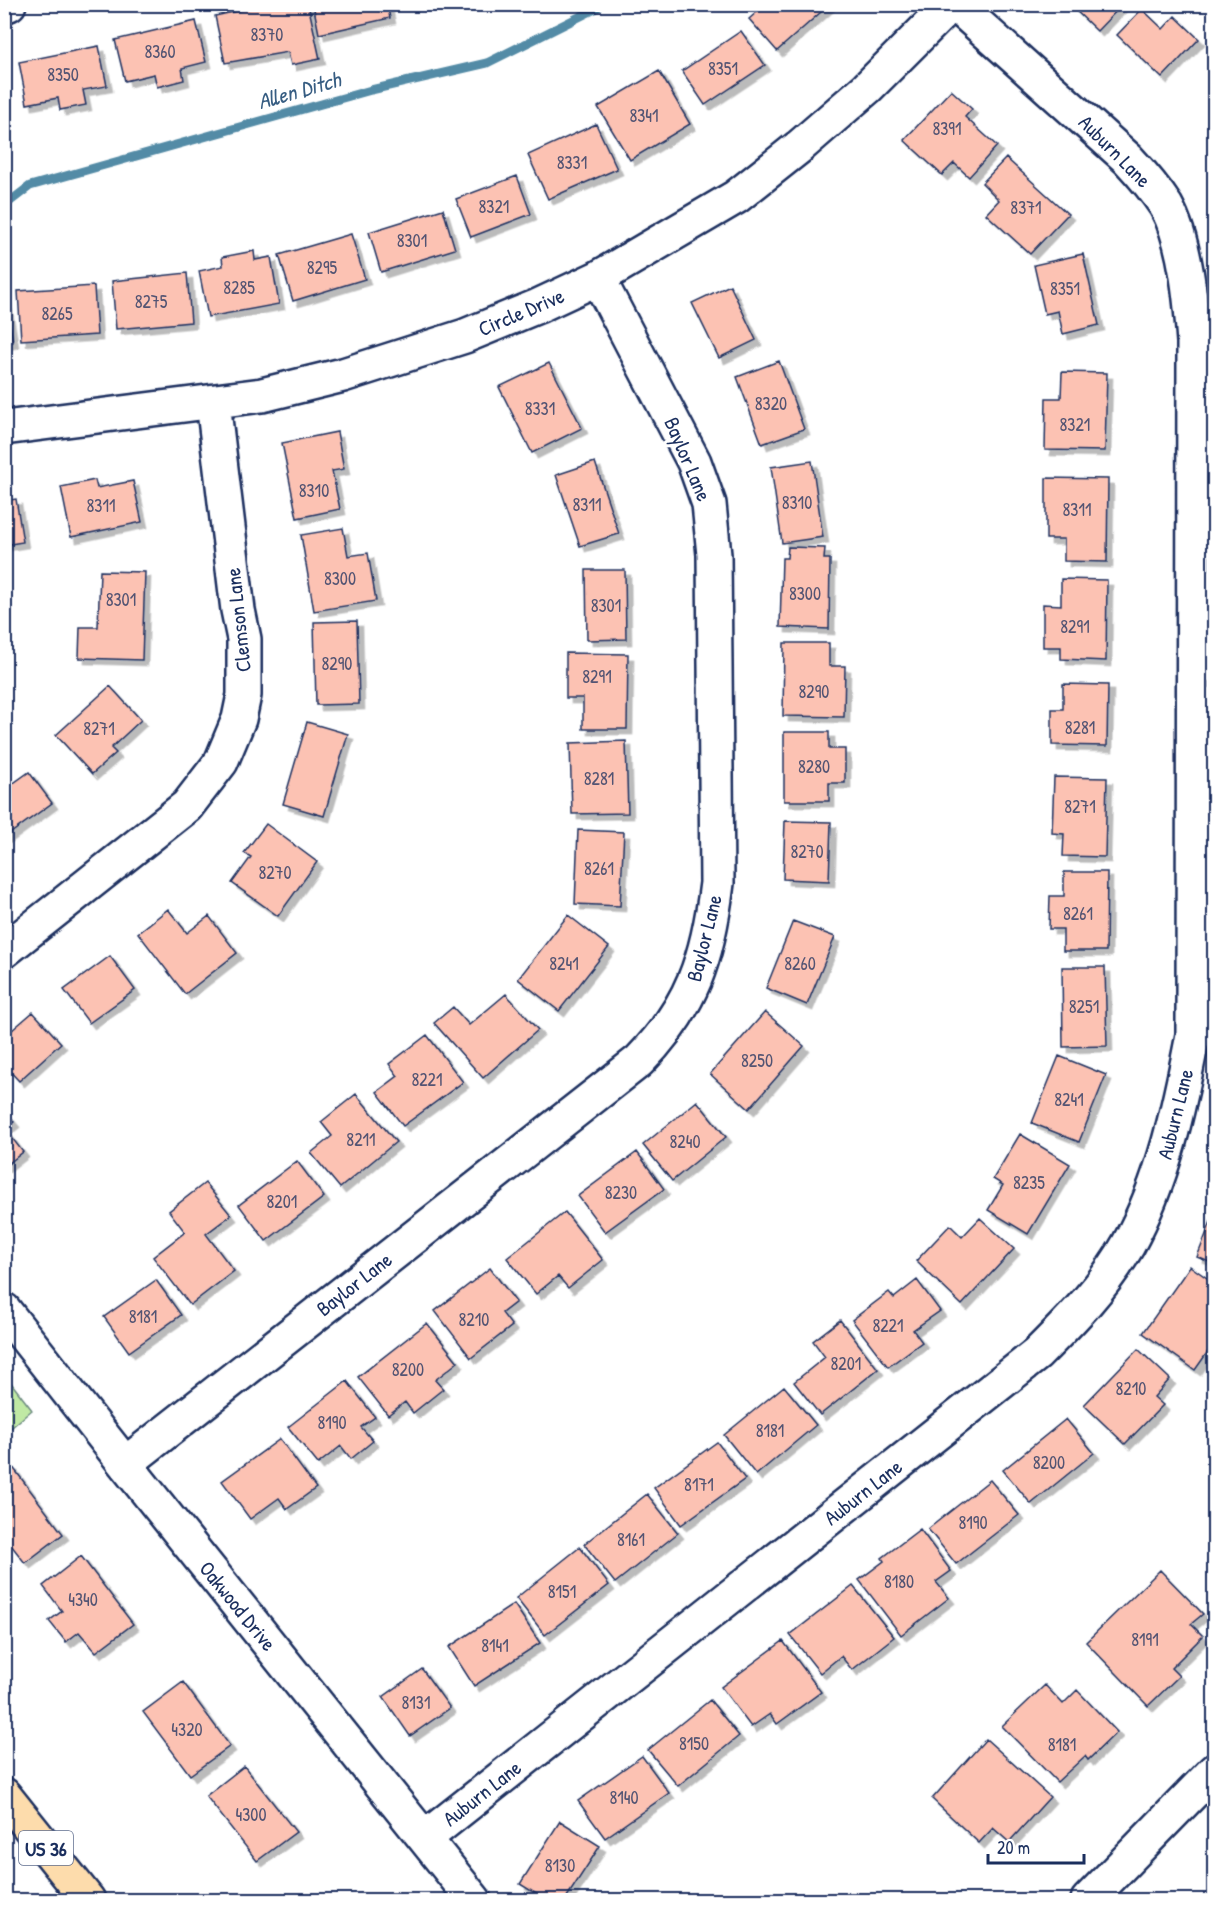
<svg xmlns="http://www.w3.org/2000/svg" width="1219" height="1905" font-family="'Patrick Hand',sans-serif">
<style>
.green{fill:#c0e9a4;stroke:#6e8c81;stroke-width:1.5}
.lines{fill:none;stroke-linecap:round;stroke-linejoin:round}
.stream{stroke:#538ba6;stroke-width:9}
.building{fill:#fcc2b3;stroke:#1b2f5e;stroke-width:1.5;filter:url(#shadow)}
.minor-casing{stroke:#1b2f5e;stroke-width:38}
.highway-casing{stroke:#1b2f5e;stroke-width:38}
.minor{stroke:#fff;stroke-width:33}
.highway{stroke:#fddcac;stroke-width:33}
.labels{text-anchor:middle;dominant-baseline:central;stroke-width:6;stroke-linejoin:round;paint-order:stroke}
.number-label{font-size:18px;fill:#535473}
.shield{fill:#fff;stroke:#5f6d8e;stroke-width:1.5}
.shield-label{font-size:20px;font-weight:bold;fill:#1b2f5e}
.street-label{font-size:21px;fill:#1b2f5e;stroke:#fff}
.water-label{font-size:22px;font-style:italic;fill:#375d82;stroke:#fff}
</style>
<defs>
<filter id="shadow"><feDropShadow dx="5.5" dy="5.5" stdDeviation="0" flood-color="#0004"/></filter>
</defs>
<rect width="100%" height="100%" fill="#fff"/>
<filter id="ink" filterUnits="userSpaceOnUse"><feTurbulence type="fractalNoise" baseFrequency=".0167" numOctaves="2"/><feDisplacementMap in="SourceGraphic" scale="12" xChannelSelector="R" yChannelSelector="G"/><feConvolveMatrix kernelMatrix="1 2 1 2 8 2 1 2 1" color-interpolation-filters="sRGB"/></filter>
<g filter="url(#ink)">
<path class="green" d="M5 1375 32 1410 5 1433H4Z"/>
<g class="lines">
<path class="stream" d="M4 206 30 186 371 90 487 63 597 8 602 4"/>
</g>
<path class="building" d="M270 4H308L320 59 291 65 288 52 225 63 215 16Z
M313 4H387L390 18 319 34Z
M766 4H830L777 51 749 19Z
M1069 4H1123L1097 31Z
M1142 9 1163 29 1175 16 1199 39 1162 78 1117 35Z
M196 21 206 62 182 68 184 80 157 87 154 74 125 81 115 40Z
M741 31 765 65 705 105 682 71Z
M99 46 107 86 83 90 86 105 60 110 58 98 27 104 19 62Z
M659 71 690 124 630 160 598 107Z
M951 90 972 109 965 117 997 146 969 177 954 163 942 175 904 140Z
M596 124 617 169 548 199 528 155Z
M1006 158 1068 214 1030 254 986 214 999 200 982 183Z
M517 176 531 214 471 237 456 199Z
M443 209 455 249 381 272 369 232Z
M351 234 365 279 293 301 279 255Z
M254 251 255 260 271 257 279 304 208 317 199 271 223 266 222 257Z
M1083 254 1099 325 1063 334 1058 311 1045 314 1034 265Z
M187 273 191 322 116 329 112 281Z
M730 285 756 340 719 358 692 303Z
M94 286 97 335 21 340 18 291Z
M5 295 13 342 4 344V295Z
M779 361 804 429 762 444 737 377Z
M549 363 582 428 532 453 499 387Z
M1062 372 1107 373 1105 451 1045 450 1046 398H1061Z
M337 432 344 469 332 471 340 509 297 518 282 443Z
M812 461 823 537 782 543 771 467Z
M595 462 619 534 580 546 556 475Z
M1046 478 1108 479 1107 562 1064 561V539H1046Z
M95 480 97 488 133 481 142 522 71 537 61 487Z
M16 499 23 542 4 545V501Z
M343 528 348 556 368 553 376 601 314 611 301 535Z
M788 547 825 548 824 559H830L829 629 780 627 782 558H787Z
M586 570H625L626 639 587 640Z
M100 571 145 572 142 660 79 658 80 627H98Z
M1061 579 1107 580 1106 661 1061 659V647H1043V604L1061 605Z
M357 621 359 704 316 705 314 622Z
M784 643H829V666H845L844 717 783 716Z
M566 653 628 654 627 729H583V698H566Z
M1063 684 1108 685 1107 746 1052 745V709H1063Z
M110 686 141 720 111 748 116 753 92 774 56 735Z
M307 722 348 734 324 816 283 804Z
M784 732H829V749H845V783H829V801H784Z
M626 741 628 813 572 814 570 743Z
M29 772 52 803 4 838V790Z
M1054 777 1107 778 1105 857 1063 856 1064 834 1052 833Z
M785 821 831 822 829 881 783 879Z
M266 824 317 862 278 916 232 883 251 857 244 853Z
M578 830 624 832 620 906 575 904Z
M1064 872H1107L1106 951H1063V929H1049L1050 896H1064Z
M168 909 187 933 209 916 237 953 185 994 138 933Z
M568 915 609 947 559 1011 518 979Z
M793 921 835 937 807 1005 766 988Z
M110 956 135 990 89 1023 64 990Z
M1062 967H1105L1107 1046 1063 1047Z
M506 994 538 1030 483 1078 434 1023 453 1007 469 1025Z
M33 1012 61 1043 19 1081 4 1065V1037Z
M765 1012 804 1046 749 1109 710 1074Z
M427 1035 463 1082 403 1126 377 1092 398 1076 389 1064Z
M1059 1056 1106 1075 1079 1142 1032 1123Z
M356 1094 396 1142 340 1188 311 1153 332 1136 321 1122Z
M697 1101 726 1137 672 1181 643 1145Z
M4 1110 14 1122 5 1129 23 1152 4 1167Z
M1020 1134 1070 1164 1028 1234 988 1210 1003 1185 993 1179Z
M637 1152 664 1189 605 1232 578 1196Z
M297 1161 324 1197 266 1241 239 1205Z
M205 1183 231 1215 206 1234 234 1271 190 1305 153 1257 185 1232 169 1211Z
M565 1212 603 1260 568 1288 558 1276 536 1294 507 1258Z
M1214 1214V1264L1197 1257Z
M980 1218 1014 1249 962 1305 916 1261 950 1225 962 1237Z
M1190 1266 1214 1283V1343L1195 1370 1143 1333Z
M490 1268 516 1302 502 1313 512 1326 471 1358 435 1311Z
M156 1280 181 1315 129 1352 104 1317Z
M917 1280 940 1311 913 1330 922 1342 888 1367 852 1320 889 1292 894 1298Z
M840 1320 878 1369 820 1415 794 1382 825 1357 813 1341Z
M427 1323 458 1362 435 1380 443 1389 413 1413 405 1402 388 1415 358 1377Z
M1138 1349 1170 1379 1154 1397 1163 1405 1125 1444 1084 1405Z
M347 1381 375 1417 361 1427 373 1441 351 1459 341 1446 318 1464 288 1427Z
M784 1386 816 1425 756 1475 724 1435Z
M1066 1419 1094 1453 1031 1504 1003 1470Z
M280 1439 316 1488 287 1509 279 1498 250 1519 222 1481Z
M717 1442 745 1479 681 1525 654 1488Z
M12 1466 63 1534 25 1563 4 1536V1471Z
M990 1480 1019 1515 956 1564 928 1529Z
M647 1494 678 1533 615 1583 584 1544Z
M920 1529 951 1571 936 1582 949 1598 901 1635 859 1580 884 1561 882 1558Z
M580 1547 609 1585 545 1635 516 1598Z
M81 1556 133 1624 96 1652 79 1632 66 1642 49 1621 62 1611 43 1586Z
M1160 1570 1203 1614 1191 1624 1203 1636 1171 1668 1179 1676 1148 1706 1086 1642Z
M853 1586 894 1637 852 1670 841 1656 820 1673 790 1635Z
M514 1604 540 1643 474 1686 449 1647Z
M783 1641 821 1692 777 1724 770 1714 751 1727 721 1687Z
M422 1669 450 1708 410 1736 383 1697Z
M183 1682 230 1746 190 1775 143 1712Z
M1045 1685 1063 1704 1077 1690 1117 1732 1088 1760 1085 1756 1057 1782 1002 1726Z
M710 1700 739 1736 678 1786 648 1750Z
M986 1739 1050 1797 1009 1842 993 1828 979 1843 932 1799Z
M642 1756 669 1793 605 1838 578 1801Z
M244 1766 296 1832 257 1861 206 1796Z
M560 1821 600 1846 565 1900H546L520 1884Z"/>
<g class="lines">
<g class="minor-casing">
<path id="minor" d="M4 6 9 4
M4 428 262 395 343 375 465 336 538 306 598 278 736 197 799 147 867 88 951 4
M4 951 187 806 221 762 239 719 244 695V639L238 610 213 402
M4 1310 125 1464 474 1900
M125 1464 639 1061C692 1007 708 958 717 883L714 555 709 504 694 462 598 278
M425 1838 1037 1354C1070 1321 1104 1287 1128 1245 1164 1180 1179 1107 1193 1035L1194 342C1191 302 1186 242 1166 206 1155 189 1142 174 1128 159L955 4
M1088 1900 1214 1771"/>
</g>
<g class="highway-casing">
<path id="highway" d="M4 1795 88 1900"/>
</g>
<use href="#minor" class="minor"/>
<use href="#highway" class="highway"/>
</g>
</g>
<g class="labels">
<g class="number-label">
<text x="267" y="34">8370</text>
<text x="160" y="51">8360</text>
<text x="723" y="68">8351</text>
<text x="63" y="74">8350</text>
<text x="644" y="115">8341</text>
<text x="947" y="128">8391</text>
<text x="572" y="162">8331</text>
<text x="494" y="206">8321</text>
<text x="1026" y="207">8371</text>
<text x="412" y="240">8301</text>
<text x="322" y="267">8295</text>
<text x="239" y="287">8285</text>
<text x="1065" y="288">8351</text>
<text x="151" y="301">8275</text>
<text x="57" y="313">8265</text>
<text x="771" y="403">8320</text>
<text x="540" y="408">8331</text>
<text x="1075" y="424">8321</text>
<text x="314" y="490">8310</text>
<text x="797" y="502">8310</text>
<text x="587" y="504">8311</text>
<text x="101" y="505">8311</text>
<text x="1077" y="509">8311</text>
<text x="340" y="578">8300</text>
<text x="805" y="593">8300</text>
<text x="121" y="599">8301</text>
<text x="606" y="605">8301</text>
<text x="1075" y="626">8291</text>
<text x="337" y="663">8290</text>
<text x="597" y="676">8291</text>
<text x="814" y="691">8290</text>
<text x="1080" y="727">8281</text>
<text x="99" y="728">8271</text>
<text x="814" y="766">8280</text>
<text x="599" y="778">8281</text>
<text x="1080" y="806">8271</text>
<text x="807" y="851">8270</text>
<text x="599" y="868">8261</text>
<text x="275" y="872">8270</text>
<text x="1078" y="913">8261</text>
<text x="564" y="963">8241</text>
<text x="800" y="963">8260</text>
<text x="1084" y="1006">8251</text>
<text x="757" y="1060">8250</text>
<text x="427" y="1079">8221</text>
<text x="1069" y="1099">8241</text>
<text x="361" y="1139">8211</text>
<text x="685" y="1141">8240</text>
<text x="1029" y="1182">8235</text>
<text x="621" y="1192">8230</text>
<text x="282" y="1201">8201</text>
<text x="143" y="1316">8181</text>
<text x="474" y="1319">8210</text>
<text x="888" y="1325">8221</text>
<text x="846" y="1363">8201</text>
<text x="408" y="1369">8200</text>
<text x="1131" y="1388">8210</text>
<text x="332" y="1422">8190</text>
<text x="770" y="1430">8181</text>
<text x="1049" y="1462">8200</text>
<text x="699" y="1484">8171</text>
<text x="973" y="1522">8190</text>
<text x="631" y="1539">8161</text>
<text x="899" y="1581">8180</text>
<text x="562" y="1591">8151</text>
<text x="83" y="1599">4340</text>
<text x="1145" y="1639">8191</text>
<text x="495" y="1645">8141</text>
<text x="416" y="1702">8131</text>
<text x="187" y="1729">4320</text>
<text x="694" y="1743">8150</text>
<text x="1062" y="1744">8181</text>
<text x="624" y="1797">8140</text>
<text x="251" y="1814">4300</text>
<text x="560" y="1865">8130</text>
</g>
<rect class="shield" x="19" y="1831" width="54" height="34" rx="4.5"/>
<g class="shield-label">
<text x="46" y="1848">US 36</text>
</g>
<g class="street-label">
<text transform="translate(1115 151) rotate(45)">Auburn Lane</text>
<text transform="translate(521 312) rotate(-23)">Circle Drive</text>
<text transform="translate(688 459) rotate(67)">Baylor Lane</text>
<text transform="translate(238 620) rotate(-96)">Clemson Lane</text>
<text transform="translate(704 938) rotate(-76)">Baylor Lane</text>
<text transform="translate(1175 1114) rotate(-76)">Auburn Lane</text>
<text transform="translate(354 1284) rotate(-38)">Baylor Lane</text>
<text transform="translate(863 1492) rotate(-38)">Auburn Lane</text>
<text transform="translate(238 1606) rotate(51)">Oakwood Drive</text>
<text transform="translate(482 1793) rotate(-38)">Auburn Lane</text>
</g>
<g class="water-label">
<text transform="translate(299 90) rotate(-16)">Allen Ditch</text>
</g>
</g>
<rect width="1219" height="1905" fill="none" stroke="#fff" stroke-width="24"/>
<rect x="12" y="12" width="1195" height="1881" fill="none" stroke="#1b2f5e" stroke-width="2" filter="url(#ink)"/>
<path d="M988 1854v9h96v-9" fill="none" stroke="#1b2f5e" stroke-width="3"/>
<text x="997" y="1854" font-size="18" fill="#1b2f5e" stroke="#ffffff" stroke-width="4.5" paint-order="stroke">20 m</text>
</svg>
